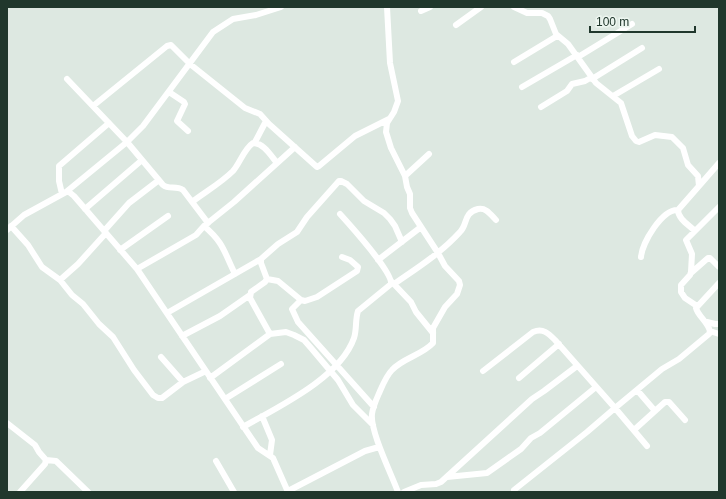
<svg xmlns="http://www.w3.org/2000/svg" width="726" height="499" font-family="Arial,sans-serif">
<style>
.lines{fill:none;stroke-linecap:round;stroke-linejoin:round}
.minor{stroke:#fff;stroke-width:6}
</style>
<rect width="100%" height="100%" fill="#dde8e1"/>
<g class="lines">
<path class="minor" d="M387 7 390 63 398 101 394 112 387 123 386 132 391 148 405 176 407 187 410 194V208L412 213 438 253 445 266 459 281 460 285 457 294 445 307 433 328V343C422 355 403 358 392 370 387 375 383 384 380 391 377 398 373 406 372 414 370 431 391 473 398 492
M514 7 527 13H542L548 16 550 19 556 34 568 44 596 83 621 103 632 136 636 141 639 142 655 135 672 137 683 148 688 165 698 176 699 186 678 210C678 219 689 225 695 231L686 240 692 254 691 272 690 275 681 285V292L685 298 697 306
M421 11 430 7
M456 25 481 7
M578 57 632 24
M514 62 557 36
M67 79 127 142 163 185C169 190 176 185 183 190L208 223
M592 79 642 48
M522 87 577 55
M169 92 184 102 185 104 177 121 188 131
M613 96 659 69
M93 106 167 46 171 45 190 64 245 108 260 114 269 124 317 167 319 166 355 136 389 119
M541 107 567 91 572 84 585 81 592 77
M255 142 266 121
M405 176 429 154
M699 186 719 163
M66 192 127 142 143 126 213 32 233 19 256 15 281 7
M62 194 59 181V166L109 123
M192 202C205 192 221 183 233 171 240 163 244 149 253 143 264 143 271 156 277 163
M85 209 142 160
M11 226 28 245 42 267 60 280 72 295 83 304 99 324 113 337 134 370 153 395 158 398H162L183 382 206 371
M204 226C224 243 224 252 235 274
M7 230 24 215 66 192H69L74 196 137 269 258 448 273 458 288 492
M104 231 129 203 159 180
M695 231 719 207
M120 250 168 216
M641 257C642 243 662 209 678 210
M378 260 421 227
M137 269 196 235 204 226 234 202 295 147
M691 273 708 258H710L719 267
M267 279 278 281 301 300 305 301 317 297 357 271 358 267 350 260 342 257
M60 280 78 264 106 233
M392 282 411 302 416 312 433 333
M394 284C417 268 441 253 460 232 468 224 463 213 478 209 486 207 491 215 496 220
M301 300 292 309 298 322 374 407
M167 313 261 259
M707 322 715 324H719
M710 331 719 334
M270 334 250 298 251 292 265 282 267 279 261 263V259L278 244 297 232 307 217 339 181H341L347 184 364 201 384 213 390 219 395 226 402 242
M182 336 220 316 250 295
M161 357 183 382
M483 371 533 332C543 328 548 333 555 340L615 408 662 369 679 359 709 334 710 331C707 321 698 316 696 308L719 283
M210 378 270 334 286 332 294 335 304 340 311 348 338 380 353 405 373 425
M519 378 559 344
M637 390 655 411
M225 399 281 364
M262 416 272 440 270 455
M7 423 35 445 39 452 46 460 45 464 20 492
M243 427C278 407 340 378 354 338 357 329 355 320 358 311L391 284C393 273 350 225 340 214
M634 430 665 402H669L685 420
M46 460 56 461 88 492
M216 461 234 492
M447 477 487 473 521 449 531 438 540 433 596 387
M514 490 587 432 615 408 647 446
M288 491 365 451 379 447
M404 492 421 485 436 484 441 482 532 399 544 391 577 366"/>
</g>
<rect width="726" height="499" fill="none" stroke="#20372c" stroke-width="16"/>
<path d="M590 26v6h105v-6" fill="none" stroke="#20372c" stroke-width="2"/>
<text x="596" y="26" font-size="12" fill="#20372c" stroke="#edf6f0" stroke-width="3" paint-order="stroke">100 m</text>
</svg>
